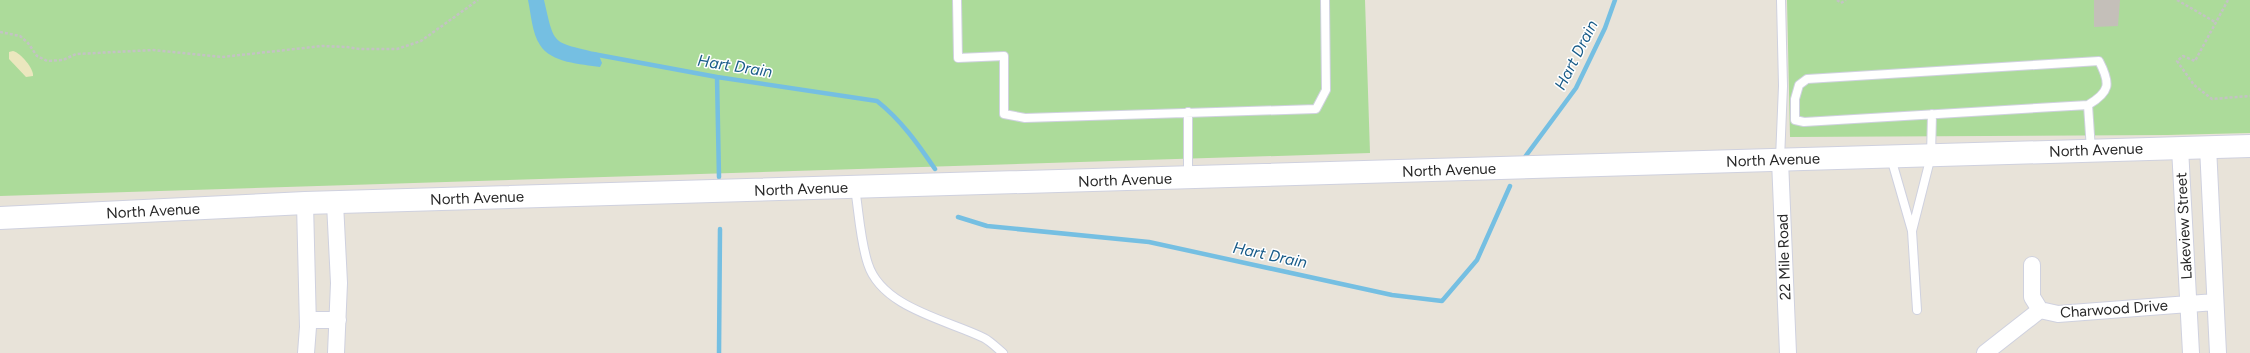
<svg xmlns="http://www.w3.org/2000/svg" width="2250" height="353" font-family="Figtree,sans-serif">
<style>
.green{fill:#acdb9a}
.sand{fill:#ebe7be}
.water{fill:#75bfe2}
.lines{fill:none;stroke-linecap:round;stroke-linejoin:round}
.stream{stroke:#75bfe2;stroke-width:4.5}
.building{fill:#c4bfb9}
.lane-casing{stroke:#cfd1df;stroke-width:10}
.street-casing{stroke:#cfd1df;stroke-width:18}
.secondary-casing{stroke:#cfd1df;stroke-width:24}
.path{stroke:#c3c3c3;stroke-width:2.5;stroke-dasharray:3 2;stroke-linecap:butt}
.lane{stroke:#fff;stroke-width:8}
.street{stroke:#fff;stroke-width:16}
.secondary{stroke:#fff;stroke-width:22}
.labels{text-anchor:middle;dominant-baseline:central;stroke-width:3;stroke-linejoin:round;paint-order:stroke}
.street-label{font-size:15px;fill:#272727;stroke:#fff}
.water-label{font-size:16px;font-style:italic;fill:#195c89;stroke:#fff}
</style>
<rect width="100%" height="100%" fill="#e8e3d9"/>
<path class="green" d="M0 0H1365L1370 153 0 196Z
M1787 0H2250V133L2167 135 1790 137Z"/>
<path class="sand" d="M13 51C21 53 34 69 33 76L26 77 9 59V52Z"/>
<path class="water" d="M528 0H544C555 48 552 41 598 53L602 63 600 67C581 64 551 63 540 45 532 33 531 14 528 0Z"/>
<g class="lines">
<path class="stream" d="M593 54 717 77 877 101C901 120 918 144 935 169
M717 77 719 177
M1525 157 1576 88 1605 28 1615 0
M958 217 987 226 1149 242 1392 295 1442 301 1477 260 1510 186
M719 353 720 229"/>
</g>
<path class="building" d="M2094 0H2120L2118 26 2094 27Z"/>
<g class="lines">
<g class="lane-casing">
<path id="lane" d="M957 0 958 58 1004 56V114L1025 118 1316 109 1326 90 1325 0
M2099 61C2111 84 2110 92 2088 105L1804 122 1795 120V99L1799 85 1807 79Z
M2088 105 2091 150
M1891 158 1912 231 1917 310
M1780 159 1783 86 1781 0
M1188 177V112
M855 188C859 213 860 240 868 264 882 308 948 320 984 338 990 341 997 348 1003 353
M1912 231 1931 156 1932 114"/>
</g>
<g class="street-casing">
<path id="street" d="M2208 147 2218 353
M2180 148 2191 353
M1780 160 1788 353
M305 203 308 327 306 353
M335 203 339 283 336 353
M2032 265V297L2040 310 2058 314 2215 302
M308 320H338
M1985 353 2040 310"/>
</g>
<g class="secondary-casing">
<path id="secondary" d="M0 218 305 203 2250 146"/>
</g>
<path class="path" d="M1837 0 1841 3 1846 0
M2177 0 2215 22
M2228 0 2195 61 2183 56 2177 61 2194 85 2212 99 2250 96
M0 32 20 36 28 43 37 56 47 61 63 60 76 54 153 50 222 57 322 46 347 47 360 49H397L421 41 478 0"/>
<use href="#lane" class="lane"/>
<use href="#street" class="street"/>
<use href="#secondary" class="secondary"/>
</g>
<g class="labels">
<g class="street-label">
<text transform="translate(2096 150) rotate(-2)">North Avenue</text>
<text transform="translate(1773 160) rotate(-2)">North Avenue</text>
<text transform="translate(1449 170) rotate(-2)">North Avenue</text>
<text transform="translate(1125 180) rotate(-2)">North Avenue</text>
<text transform="translate(801 189) rotate(-2)">North Avenue</text>
<text transform="translate(477 198) rotate(-2)">North Avenue</text>
<text transform="translate(153 211) rotate(-3)">North Avenue</text>
<text transform="translate(2184 226) rotate(-93)">Lakeview Street</text>
<text transform="translate(1784 257) rotate(-92)">22 Mile Road</text>
<text transform="translate(2114 309) rotate(-4)">Charwood Drive</text>
</g>
<g class="water-label">
<text transform="translate(1576 55) rotate(-63)">Hart Drain</text>
<text transform="translate(735 66) rotate(9)">Hart Drain</text>
<text transform="translate(1270 255) rotate(12)">Hart Drain</text>
</g>
</g>
</svg>
